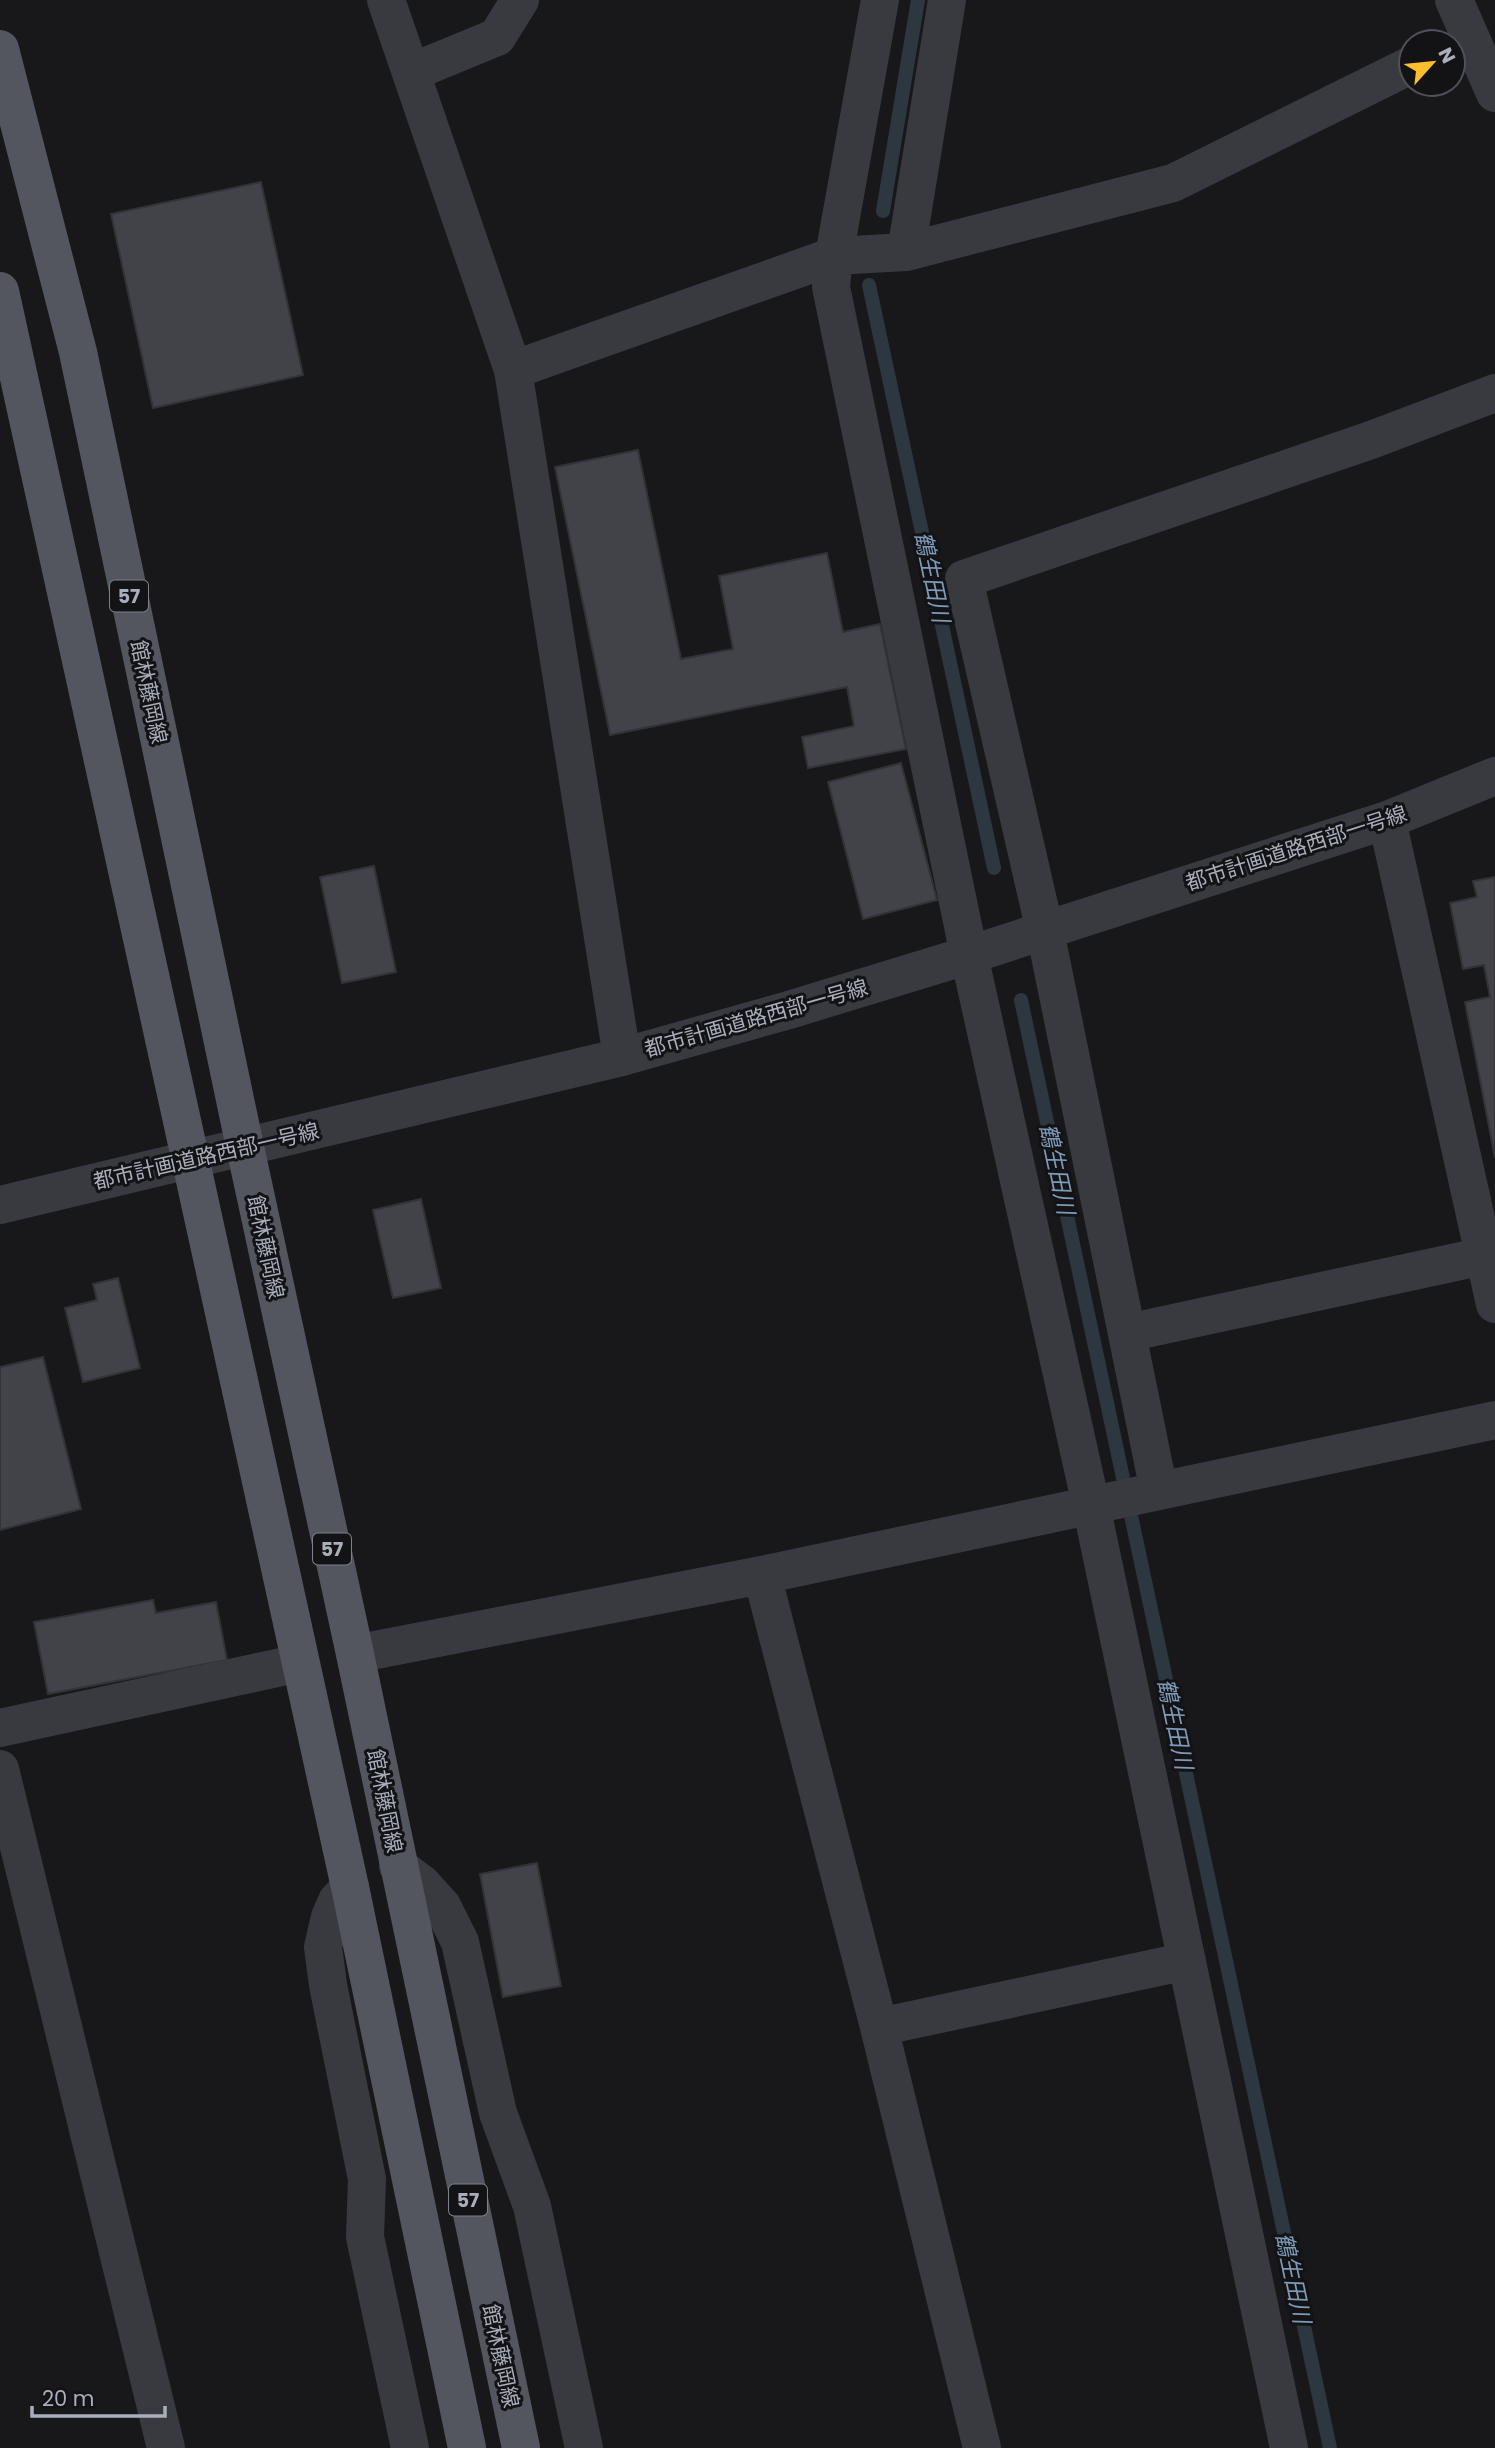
<svg xmlns="http://www.w3.org/2000/svg" width="1495" height="2448" font-family="Poppins,'Noto Sans JP',sans-serif">
<style>
.lines{fill:none;stroke-linecap:round;stroke-linejoin:round}
.stream{stroke:#2d3740;stroke-width:14}
.building{fill:#424348;stroke:#323237;stroke-width:2}
.minor{stroke:#393a40;stroke-width:38}
.major{stroke:#54565f;stroke-width:38}
.labels{text-anchor:middle;dominant-baseline:central;stroke-width:6;stroke-linejoin:round;paint-order:stroke}
.shield{fill:#131316;stroke:#7c808a;stroke-width:2}
.shield-label{font-size:19px;font-weight:bold;fill:#a9aebc}
.street-label{font-size:21px;fill:#a9aebc;stroke:#131316}
.water-label{font-size:23px;font-style:italic;fill:#7e9bb9;stroke:#131316}
</style>
<rect width="100%" height="100%" fill="#18181b"/>
<g class="lines">
<path class="stream" d="M883 211 918 0
M869 285 994 868
M1021 1000 1330 2448"/>
</g>
<path class="building" d="M261 182 303 375 153 408 111 214Z
M638 450 681 659 733 649 719 576 827 553 843 632 880 624 906 749 808 768 802 737 854 726 847 687 610 735 555 467Z
M901 763 937 900 863 919 828 782Z
M374 866 396 972 342 983 320 877Z
M1495 877V1158L1465 1002 1490 997 1484 965 1463 969 1450 903 1477 897 1473 881Z
M421 1199 441 1288 393 1298 373 1210Z
M118 1278 140 1368 83 1382 65 1308 97 1300 93 1284Z
M43 1357 81 1509 0 1530V1367Z
M153 1600 156 1613 216 1602 227 1660 48 1694 34 1622Z
M537 1863 561 1986 503 1997 480 1874Z"/>
<g class="lines">
<path class="minor" d="M386 0 513 370 622 1057
M880 0 834 256 831 287 969 955 1091 1505 1289 2448
M1454 0 1495 93
M412 72 497 37 520 0
M906 252 1173 183 1411 65
M513 370 834 256 906 252 947 0
M1387 820 1495 1304
M0 1205 622 1057 789 1010 969 955 1387 820 1495 776
M1127 1333 1484 1256
M1159 1491 1045 931 964 579 1371 440 1495 393
M762 1575 879 2027 982 2448
M355 1654 762 1575 1495 1420
M0 1728 300 1663
M0 1769 166 2448
M398 1866 422 1884 442 1906 460 1942 498 2113 532 2206 584 2448
M350 1887 337 1901 330 1917 323 1947 328 1985 367 2179 365 2237 410 2448
M879 2027 1187 1961"/>
<path class="major" d="M0 49 78 352 245 1147 355 1654 521 2448
M0 291 350 1887 467 2448"/>
</g>
<g class="labels">
<g class="shield">
<rect x="110" y="580.5" width="38" height="31" rx="5"/>
<rect x="313" y="1533.5" width="38" height="31" rx="5"/>
<rect x="449" y="2184.5" width="38" height="31" rx="5"/>
</g>
<g class="shield-label">
<text x="129" y="596">57</text>
<text x="332" y="1549">57</text>
<text x="468" y="2200">57</text>
</g>
<g class="street-label">
<text transform="translate(149 692) rotate(78)">館林藤岡線</text>
<text transform="translate(1296 848) rotate(-18)">都市計画道路西部一号線</text>
<text transform="translate(756 1018) rotate(-16)">都市計画道路西部一号線</text>
<text transform="translate(206 1156) rotate(-13)">都市計画道路西部一号線</text>
<text transform="translate(266 1247) rotate(78)">館林藤岡線</text>
<text transform="translate(385 1801) rotate(79)">館林藤岡線</text>
<text transform="translate(501 2356) rotate(78)">館林藤岡線</text>
</g>
<g class="water-label">
<text transform="translate(932 577) rotate(78)">鶴生田川</text>
<text transform="translate(1057 1169) rotate(78)">鶴生田川</text>
<text transform="translate(1175 1724) rotate(78)">鶴生田川</text>
<text transform="translate(1293 2278) rotate(78)">鶴生田川</text>
</g>
</g>
<g transform="translate(1432 63) rotate(63)"><circle r="33" fill="#131316" stroke="#4f5158" stroke-width="2"/>
<path d="M0-5L12 26L0 18L-12 26Z" fill="#ffbf2c"/>
<text y="-10" font-size="19" font-weight="bold" text-anchor="middle" fill="#a9aebc">N</text>
</g>
<path d="M32 2406v10h133v-10" fill="none" stroke="#a9aebc" stroke-width="3.5"/>
<text x="42" y="2406" font-size="21" fill="#a9aebc" stroke="#131316" stroke-width="5" paint-order="stroke">20 m</text>
</svg>
